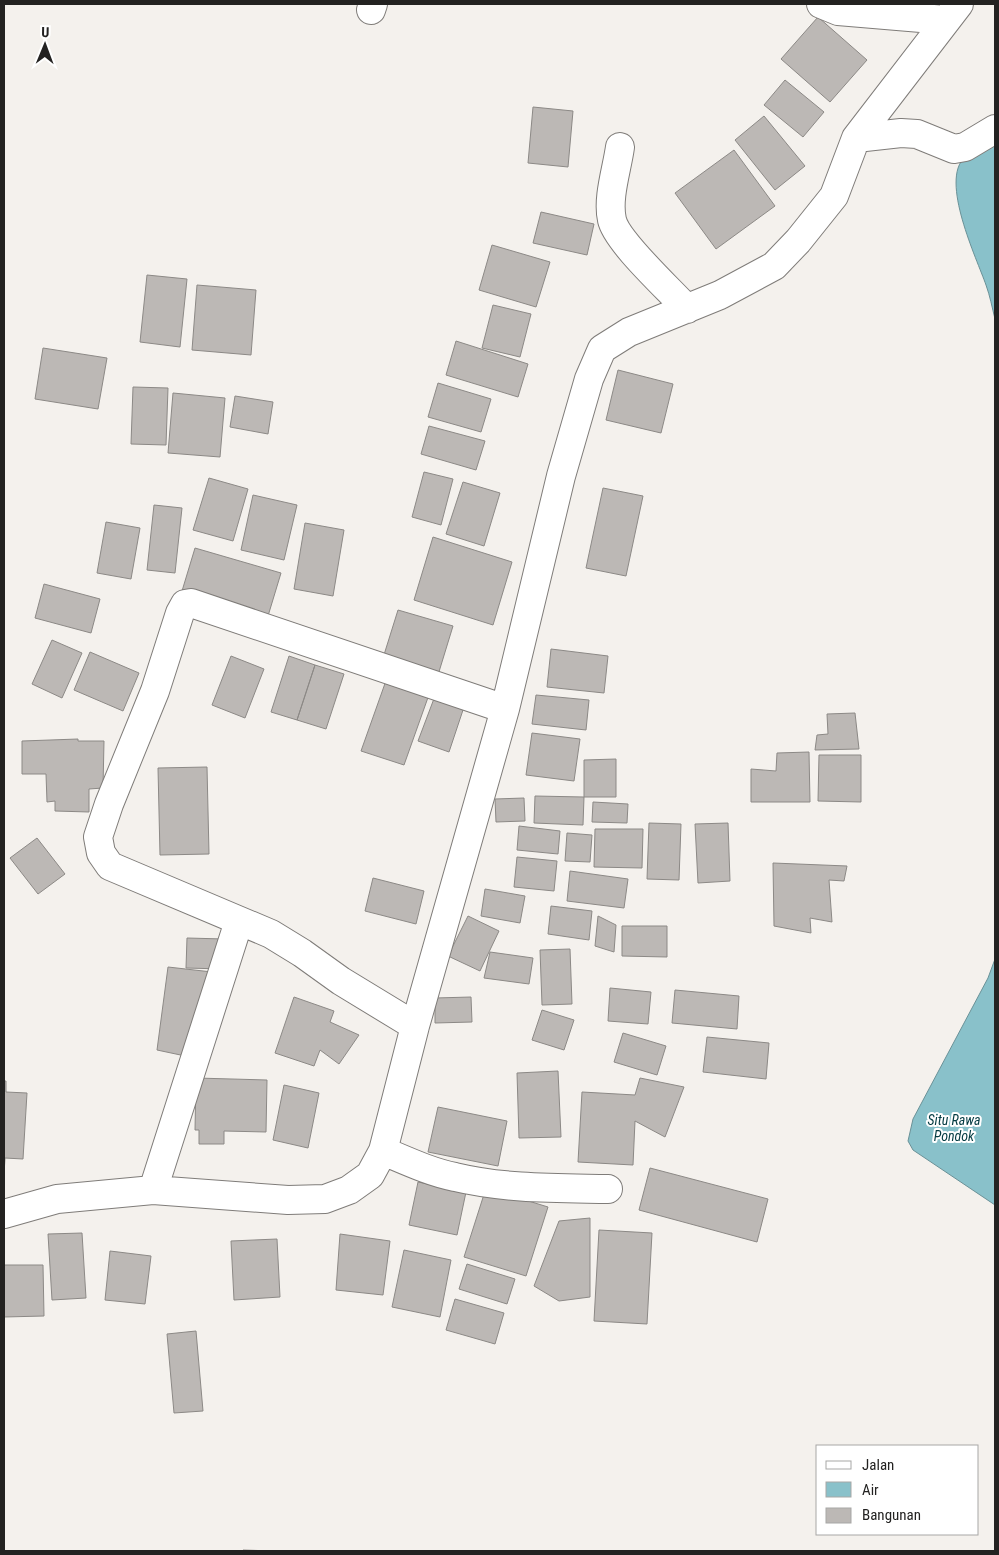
<svg xmlns="http://www.w3.org/2000/svg" width="999" height="1555" font-family="'Roboto Condensed',sans-serif">
<style>
.water{fill:#89c1ca;stroke:#6a9197}
.building{fill:#bcb8b5;stroke:#8c8986}
.lines{fill:none;stroke-linecap:round;stroke-linejoin:round}
.street-casing{stroke:#7f7c79;stroke-width:30}
.street{stroke:#fff;stroke-width:28}
.labels{text-anchor:middle;dominant-baseline:central;stroke-width:4;stroke-linejoin:round;paint-order:stroke}
.water-label{font-size:14px;font-style:italic;fill:#023a41;stroke:#fff}
</style>
<rect width="100%" height="100%" fill="#f4f1ed"/>
<path class="water" d="M995 141V319C992 307 990 296 986 285 977 259 939 180 965 157 973 150 986 146 995 141Z
M995 959V1205L913 1150 908 1141 913 1119 988 978Z"/>
<path class="building" d="M818 17 867 60 830 102 781 59Z
M785 80 824 112 803 137 764 105Z
M533 107 573 111 568 167 528 163Z
M764 116 805 166 775 190 735 140Z
M734 150 775 206 716 249 675 193Z
M541 212 594 224 587 255 533 243Z
M492 245 550 262 536 307 479 290Z
M147 275 187 279 180 347 140 342Z
M197 285 256 290 251 355 192 350Z
M493 305 531 314 520 357 482 348Z
M456 341 528 364 518 397 446 375Z
M43 348 107 358 98 409 35 399Z
M618 370 673 384 661 433 606 420Z
M438 383 491 399 481 432 428 417Z
M133 387 168 388 166 445 131 444Z
M173 393 225 398 220 457 168 453Z
M235 396 273 402 268 434 230 427Z
M429 426 485 441 476 470 421 454Z
M424 472 453 479 441 525 412 517Z
M209 478 248 489 233 541 193 530Z
M463 482 500 493 484 546 446 534Z
M603 488 643 496 626 576 586 568Z
M253 495 297 505 284 560 241 550Z
M154 505 182 508 175 573 147 570Z
M106 522 140 528 131 579 97 573Z
M305 523 344 530 333 596 294 589Z
M433 537 512 562 493 625 414 600Z
M195 548 281 573 268 616 182 591Z
M44 584 100 599 91 633 35 618Z
M398 610 453 626 438 675 383 658Z
M52 640 82 653 62 698 32 684Z
M551 649 608 656 604 693 547 687Z
M90 652 139 673 123 711 74 690Z
M231 656 264 669 245 718 212 705Z
M289 656 315 665 297 720 271 712Z
M315 665 344 674 326 729 297 720Z
M388 675 431 689 404 765 361 751Z
M438 688 467 698 449 752 418 741Z
M536 695 589 700 586 730 532 724Z
M855 713 859 749 815 750 817 735 828 734 827 714Z
M532 733 580 739 574 781 526 775Z
M78 739V741H104L103 788 89 789V812L55 811V801L47 802 46 774H22V741Z
M809 752 810 802H751V769L776 771 777 753Z
M819 755H861V802L818 801Z
M616 759V797H584V760Z
M207 767 209 854 160 855 158 768Z
M535 796 584 797 583 825 534 823Z
M524 798 525 821 496 822 495 799Z
M593 802 628 804 627 823 592 822Z
M649 823 681 824 679 880 647 879Z
M728 823 730 881 698 883 695 824Z
M519 826 560 831 558 854 517 850Z
M595 829H643L642 868 594 867Z
M567 833 592 835 590 862 565 861Z
M37 838 65 874 38 894 10 858Z
M517 857 557 861 554 891 514 887Z
M773 863 847 866 844 881 829 880 832 922 810 918 811 933 774 926Z
M570 871 628 879 624 908 567 901Z
M373 878 424 891 416 924 365 911Z
M485 889 525 896 520 923 481 916Z
M551 906 592 911 589 940 548 934Z
M468 916 499 931 480 971 448 956Z
M598 916 616 925 614 952 595 946Z
M622 926H667V957L622 956Z
M187 938 224 939 223 969 186 968Z
M570 949 572 1004 542 1005 540 950Z
M490 952 533 958 529 984 484 978Z
M168 967 212 972 190 1057 157 1050Z
M610 988 651 992 648 1024 608 1021Z
M675 990 739 996 737 1029 672 1023Z
M294 997 334 1011 330 1022 359 1035 339 1064 320 1050 314 1066 275 1053Z
M471 997 472 1022 435 1023V998Z
M542 1010 574 1020 564 1050 532 1040Z
M623 1033 666 1046 657 1075 614 1062Z
M707 1037 769 1043 766 1079 703 1072Z
M558 1071 561 1137 519 1138 517 1073Z
M196 1078 267 1080 266 1132 224 1131V1144H199V1130H195Z
M640 1078 684 1087 665 1137 635 1121 633 1165 578 1162 582 1092 635 1095Z
M4 1081H6V1092L27 1093 23 1159 5 1158 4 1174Z
M284 1085 319 1093 308 1148 273 1140Z
M438 1107 507 1121 498 1166 428 1152Z
M650 1168 768 1199 757 1242 639 1210Z
M418 1182 466 1192 457 1235 409 1225Z
M486 1188 548 1207 526 1276 464 1257Z
M590 1218V1297L559 1301 534 1286 559 1221Z
M599 1230 652 1233 647 1324 594 1321Z
M82 1233 86 1298 52 1300 48 1234Z
M340 1234 390 1241 383 1295 336 1290Z
M277 1239 280 1297 234 1300 231 1241Z
M404 1250 451 1260 440 1317 392 1307Z
M110 1251 151 1256 145 1304 105 1300Z
M467 1264 515 1279 507 1304 459 1289Z
M4 1265H43L44 1316 4 1317Z
M455 1299 504 1313 495 1344 446 1330Z
M196 1331 203 1411 174 1413 167 1334Z
M243 1550 273 1551H242Z"/>
<g class="lines">
<g class="street-casing">
<path id="street" d="M821 4 838 11 945 20
M371 10 373 4
M856 138 901 133 917 134 954 149 965 147 995 129
M620 147C617 169 607 198 612 220 617 242 670 290 687 309
M415 1026 341 981 302 953 271 934 110 866 101 853 98 837 109 804 155 691 180 613 185 604 191 603 505 709
M383 1151C407 1161 430 1172 455 1177 505 1189 557 1188 608 1189
M153 1190 239 921
M4 1214 57 1199 153 1190 288 1200 325 1199 349 1190 370 1175 383 1151 415 1026 505 709 561 476 589 379 602 349 629 332 720 295 774 266 798 241 834 196 856 138 959 4"/>
</g>
<use href="#street" class="street"/>
</g>
<g class="labels">
<g class="water-label">
<text x="954" y="1120">Situ Rawa<tspan x="954" dy="16">Pondok</tspan></text>
</g>
</g>
<rect width="999" height="1555" fill="none" stroke="#232221" stroke-width="10"/>
<rect x="816" y="1445" width="162" height="90" fill="#ffffff" stroke="#a7a7a6"/>
<rect x="826" y="1461" width="25" height="8" fill="#ffffff" stroke="#a7a7a6"/>
<text x="862" y="1470" font-size="15" fill="#232221">Jalan</text>
<rect x="826" y="1482" width="25" height="15" fill="#89c1ca" stroke="#a7a7a6"/>
<text x="862" y="1495" font-size="15" fill="#232221">Air</text>
<rect x="826" y="1508" width="25" height="15" fill="#bcb8b5" stroke="#a7a7a6"/>
<text x="862" y="1520" font-size="15" fill="#232221">Bangunan</text>
<g transform="translate(45 45) rotate(1)" stroke="#ffffff" stroke-width="4" paint-order="stroke">
<path d="M0-4L9 19L0 12L-9 19Z" fill="#232221"/>
<text y="-8" font-size="14" font-weight="bold" text-anchor="middle" fill="#232221">U</text>
</g>
</svg>
